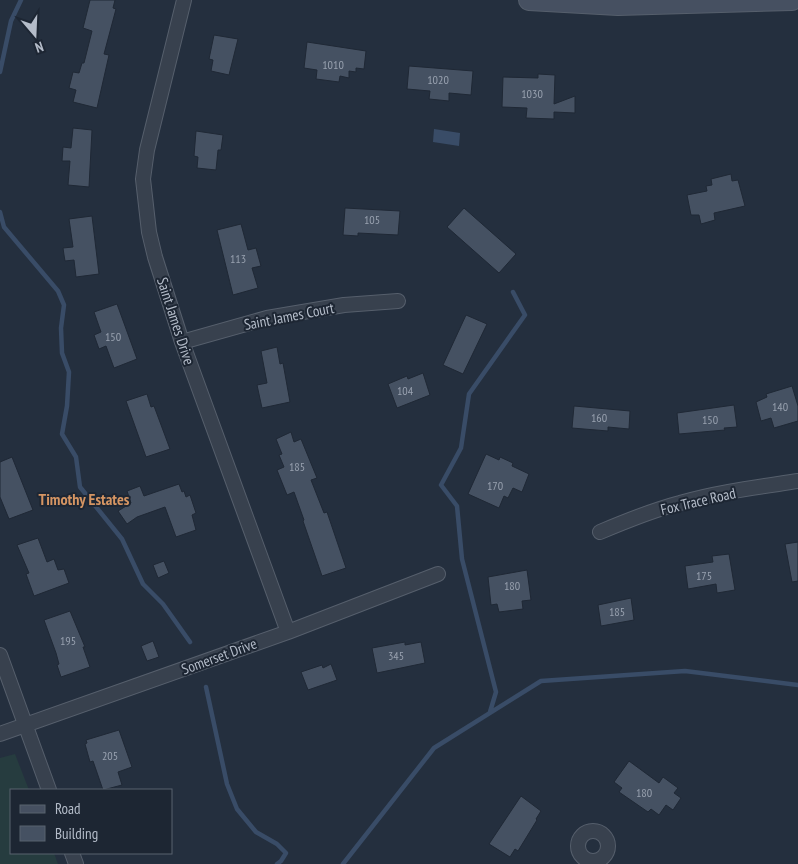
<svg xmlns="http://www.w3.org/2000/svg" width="798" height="864" font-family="'PT Sans Narrow',sans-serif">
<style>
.green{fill:#263c3f}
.water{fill:#394c67}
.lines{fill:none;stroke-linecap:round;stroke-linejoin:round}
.stream{stroke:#394c67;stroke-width:4.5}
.building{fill:#455162;stroke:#1f2835}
.street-casing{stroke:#565f6c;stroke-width:16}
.secondary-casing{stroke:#565f6c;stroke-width:22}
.street{stroke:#38414e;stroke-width:14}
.secondary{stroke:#465061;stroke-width:20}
.labels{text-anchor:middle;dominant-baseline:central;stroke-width:4;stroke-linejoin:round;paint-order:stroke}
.number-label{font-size:12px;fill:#98a1af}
.street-label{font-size:15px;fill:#b4bcc9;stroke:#1d2633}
.neighbourhood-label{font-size:16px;font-weight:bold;fill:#d59563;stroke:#1d2633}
</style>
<rect width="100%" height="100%" fill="#242f3e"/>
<path class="green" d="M15 754 29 790H11V853H54L58 864H0V758Z"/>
<path class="water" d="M434 129 460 133 459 146 433 142Z"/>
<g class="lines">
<path class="stream" d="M0 72 11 21 21 0
M0 212 4 227 58 291 64 305 61 328 62 353 69 372 67 406 62 434 76 457 80 487 122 539 143 584 163 604 190 642
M206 687 227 784 237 809 256 832 277 844 286 853 281 861 277 864
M490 712 496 692 462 559 457 506 441 485 461 448 469 394 525 315 513 292
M343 864 434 748 541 681 685 671 798 685"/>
</g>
<path class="building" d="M90 0H115L113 8 116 9 104 54 109 55 97 108 73 102 76 90 69 88 73 72 79 73 82 63H84L92 31 83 28Z
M214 35 238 39 229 75 211 71 213 60 209 59Z
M307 42 366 51 364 69 356 68V72L349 71V78L340 76 339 82 316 79 317 70 304 68Z
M409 66 473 71 471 95 449 93V101L429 99 430 91 407 89Z
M538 74 555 75 554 104 575 96V113L554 112V119L526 118 527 108 502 107 503 77 538 78Z
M73 128 92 130 89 187 68 185 70 161H62L63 147 71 148Z
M196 131 223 135 221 150H218L216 170 197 168 198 157 194 156Z
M731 174 732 181 738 180 745 206 714 213 715 220 701 224 699 215H691L687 195 707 191 706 186 712 185 711 179Z
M345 208 400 211 398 235 358 233V236L343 235Z
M464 208 516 254 499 273 447 227Z
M92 216 99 274 76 277 74 260 65 261 64 255 63 248 73 247 69 219Z
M241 224 248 250 256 248 261 266 252 268 258 288 233 295 217 230Z
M117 304 137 359 114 368 106 346 99 349 94 335 101 332 94 312Z
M466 315 487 324 463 374 443 365Z
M277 347 280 364 283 363 290 402 262 408 257 385 267 383 261 351Z
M423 373 430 395 397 408 388 384 407 376 408 379Z
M792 386 798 406V421L774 428 771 418 761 421 756 402 767 397 766 394Z
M147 394 151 407 154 406 170 449 146 457 126 401Z
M734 405 737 427 724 428 725 430 679 434 677 413Z
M574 406 630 411 629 429 608 427V431L572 428Z
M291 432 294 442 301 439 317 478 311 480 324 513 327 512 346 568 322 576 303 521 304 520 294 492 287 495 277 470 284 467 279 455 282 454 276 439Z
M486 454 499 460 500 457 513 463 512 466 529 474 522 492 513 488 508 498 504 496 499 508 468 494Z
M12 457 33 510 9 519 0 497V462Z
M179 484 182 492 184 491 186 497 190 495 196 513 192 515 196 530 176 537 165 507 137 517 127 524 118 511 131 503 127 491 140 486 144 496Z
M38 538 47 562 54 559 58 570 64 569 69 583 34 596 26 574 29 573 17 545Z
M798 542V581L792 582 785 544Z
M729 554 735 590 717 593 716 584 688 589 685 566 713 562 712 556Z
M164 561 169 573 158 578 153 565Z
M527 570 531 600 522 601 523 609 499 612 497 604 491 605 488 577Z
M631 598 634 620 601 626 598 605Z
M70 611 85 647H83L90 667 61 677 57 665 59 664 56 653 44 620Z
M153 641 159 657 147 661 141 646Z
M405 642V645L421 642 425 663 377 673 372 648Z
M331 664 337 680 308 690 301 672 322 665 323 668Z
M119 730 132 767 118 772 122 785 103 790 93 761 90 762 85 744 87 743 86 740Z
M629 761 659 783 663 777 678 788 674 793 681 798 673 810 666 805 659 815 651 809 648 812 619 792 622 788 614 782Z
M521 796 541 811 536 819 537 820 518 851 515 849 510 857 489 844Z"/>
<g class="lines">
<g class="street-casing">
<path id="street" d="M184 0 147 150 143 179 149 232 155 257 182 342 288 632
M182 342 267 318 344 305 398 301
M600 532C626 521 653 510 680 503 718 492 759 487 798 481
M0 655 49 790
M0 734 288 632 438 574
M578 846a15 15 0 1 1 30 0a15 15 0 1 1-30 0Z
M72 853 76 864"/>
</g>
<g class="secondary-casing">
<path id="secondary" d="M529 0 618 5 792 0"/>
</g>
<use href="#street" class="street"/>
<use href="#secondary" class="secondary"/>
</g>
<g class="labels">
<g class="number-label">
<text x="333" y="64">1010</text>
<text x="438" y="79">1020</text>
<text x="532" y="93">1030</text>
<text x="372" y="219">105</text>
<text x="238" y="258">113</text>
<text x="113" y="336">150</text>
<text x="405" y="390">104</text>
<text x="780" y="406">140</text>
<text x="599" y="417">160</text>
<text x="710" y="419">150</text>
<text x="297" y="466">185</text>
<text x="495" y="485">170</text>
<text x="704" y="575">175</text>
<text x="512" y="585">180</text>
<text x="617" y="611">185</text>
<text x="68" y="640">195</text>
<text x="396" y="655">345</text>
<text x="110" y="755">205</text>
<text x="644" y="792">180</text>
</g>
<g class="street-label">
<text transform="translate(289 316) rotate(-11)">Saint James Court</text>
<text transform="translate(176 321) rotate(72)">Saint James Drive</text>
<text transform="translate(698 501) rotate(-13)">Fox Trace Road</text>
<text transform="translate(219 656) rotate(-20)">Somerset Drive</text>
</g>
<g class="neighbourhood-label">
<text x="84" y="499">Timothy Estates</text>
</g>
</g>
<rect x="10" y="789" width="162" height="65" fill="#1d2633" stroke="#59626f"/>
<rect x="20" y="805" width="25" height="8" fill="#465061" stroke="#59626f"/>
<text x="55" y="814" font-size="15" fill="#b4bcc9">Road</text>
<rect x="20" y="826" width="25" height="15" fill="#455162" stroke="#59626f"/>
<text x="55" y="839" font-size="15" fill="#b4bcc9">Building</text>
<g transform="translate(35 35) rotate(161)" stroke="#1d2633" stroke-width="4" paint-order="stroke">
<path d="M0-4L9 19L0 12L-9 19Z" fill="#b4bcc9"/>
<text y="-8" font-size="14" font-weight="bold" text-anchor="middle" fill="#b4bcc9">N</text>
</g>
</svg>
